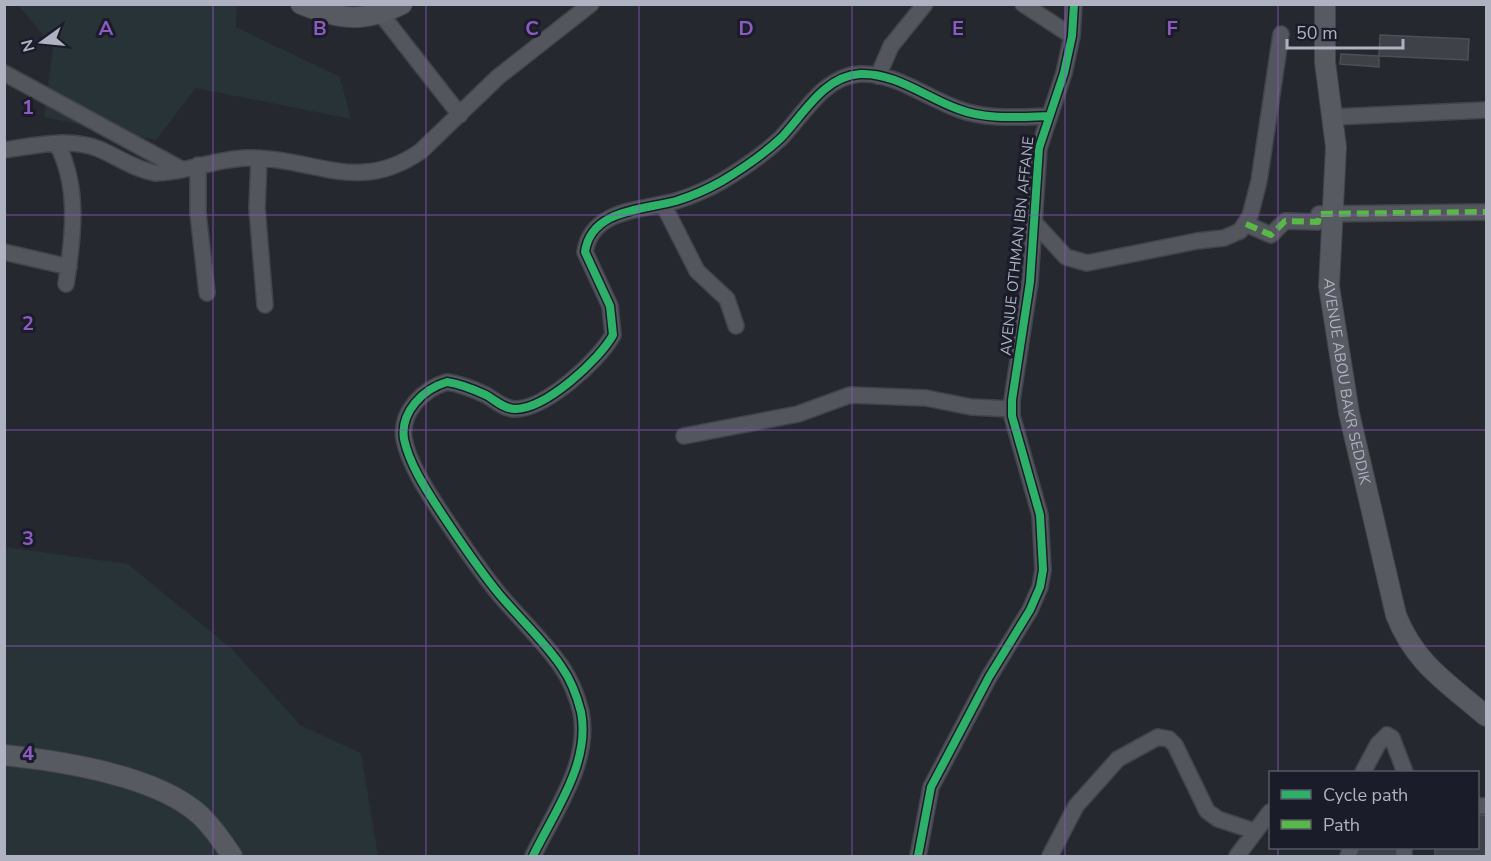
<svg xmlns="http://www.w3.org/2000/svg" width="1491" height="861" font-family="'Nunito Sans',sans-serif">
<style>
.green{fill:#273337}
.building{fill:#3f4148;stroke:#4d4f57;stroke-width:1.5}
.lines{fill:none;stroke-linecap:round;stroke-linejoin:round}
.street-casing{stroke:#42444a;stroke-width:18}
.secondary-casing{stroke:#42444a;stroke-width:22}
.street{stroke:#54565e;stroke-width:15}
.secondary{stroke:#585a62;stroke-width:20}
.quiet{stroke:#58b947;stroke-width:6;stroke-dasharray:12 6;stroke-linecap:butt}
.cycleway-casing{stroke:#1a1d29;stroke-width:11}
.cycleway{stroke:#2db169;stroke-width:8}
.grid{fill:none;stroke:#8d5bc0;stroke-width:1.5;stroke-opacity:0.55}
.labels{text-anchor:middle;dominant-baseline:central;stroke-width:6;stroke-linejoin:round;paint-order:stroke}
.street-label{font-size:15px;fill:#aeb2c1;stroke:#1a1d29}
.grid-label{font-size:20px;text-anchor:middle;font-weight:bold;fill:#8d5bc0;stroke:#1a1d29;stroke-width:6;stroke-linejoin:round;paint-order:stroke}
</style>
<rect width="100%" height="100%" fill="#25282f"/>
<path class="green" d="M18 5H237L236 27 340 77 351 119 196 88 156 140 44 117 53 47Z
M5 547 128 564 232 649 300 725 361 753 378 856H5Z"/>
<path class="building" d="M1380 35 1469 39 1468 60 1379 56Z
M1341 54 1379 56V67L1340 64Z
M1486 815V856H1435V848H1478V816Z
M1357 848H1398V856H1357Z"/>
<g class="lines">
<g class="street-casing">
<path id="street" d="M1023 4 1072 36
M381 14 460 115
M4 73 181 169
M878 76 891 46 925 4
M1333 117 1486 110
M57 144C80 187 73 239 66 284
M4 150C34 146 70 137 99 149 118 157 134 169 155 173 185 173 215 159 246 158 313 156 357 196 421 151L498 77 591 4
M259 158 257 208 265 305
M198 165V213L207 293
M663 204 697 271 727 299 736 326
M1034 222 1066 257 1087 263 1197 241 1224 238 1240 231 1250 216 1259 181 1281 34
M1246 224 1271 235 1285 221 1318 222 1319 214 1486 212
M4 252 69 267
M684 436 798 414 850 395 926 398 971 407 1012 409
M1363 772 1378 744 1387 735 1392 738 1405 772
M1478 806H1486
M533 856C554 812 591 763 581 712 577 696 571 680 561 666 543 640 519 618 499 594 477 567 457 537 438 508 425 488 409 463 404 439 400 412 423 389 447 382 461 384 473 389 486 395 495 400 504 409 515 409 546 409 599 360 613 335L610 306 585 252C591 209 643 210 676 201 692 196 708 189 722 181 742 169 764 154 781 138 803 115 824 76 860 74 894 72 927 98 958 109 986 120 1018 117 1048 116
M918 856 931 787 989 677 1030 610 1040 587 1043 570 1040 515 1012 416V400L1030 282 1039 148 1064 73 1072 36 1074 4
M1050 856 1076 806 1118 759 1158 737 1169 739 1175 745 1207 811 1218 819 1254 831
M1237 856 1270 812
M1348 856 1351 848
M1404 856V848"/>
</g>
<g class="secondary-casing">
<g id="secondary">
<path d="M301 4C341 20 363 23 402 4"/>
<path id="s1" d="M1325 4V62L1336 147 1329 286 1349 413 1396 615C1415 664 1448 683 1486 716"/>
<path d="M4 755C61 761 159 776 201 816 213 828 223 842 232 856"/>
</g>
</g>
<use href="#street" class="street"/>
<use href="#secondary" class="secondary"/>
<path class="quiet" d="M1246 224 1271 235 1285 221 1318 222 1319 214 1486 212"/>
<g class="cycleway-casing">
<path id="cycleway" d="M533 856C554 812 591 763 581 712 577 696 571 680 561 666 543 640 519 618 499 594 477 567 457 537 438 508 425 488 409 463 404 439 400 412 423 389 447 382 461 384 473 389 486 395 495 400 504 409 515 409 546 409 599 360 613 335L610 306 585 252C591 209 643 210 676 201 692 196 708 189 722 181 742 169 764 154 781 138 803 115 824 76 860 74 894 72 927 98 958 109 986 120 1018 117 1048 116
M918 856 931 787 989 677 1030 610 1040 587 1043 570 1040 515 1012 416V400L1030 282 1039 148 1064 73 1072 36 1074 4"/>
</g>
<use href="#cycleway" class="cycleway"/>
</g>
<path class="grid" d="M213 4V856M426 4V856M639 4V856M852 4V856M1065 4V856M1278 4V772M4 215H1486M4 430H1486M4 646H1486M1278 848V856"/>
<g class="labels">
<g class="street-label">
<text transform="translate(1017 246) rotate(-84)">AVENUE OTHMAN IBN AFFANE</text>
<text stroke="none"><textPath href="#s1" startOffset="380">AVENUE ABOU BAKR SEDDIK</textPath></text>
</g>
</g>
<g class="grid-label">
<text x="106" y="35">A</text>
<text x="320" y="35">B</text>
<text x="532" y="35">C</text>
<text x="746" y="35">D</text>
<text x="958" y="35">E</text>
<text x="1172" y="35">F</text>
<text x="28" y="114">1</text>
<text x="28" y="330">2</text>
<text x="28" y="545">3</text>
<text x="28" y="760">4</text>
</g>
<rect width="1491" height="861" fill="none" stroke="#aeb2c1" stroke-width="12"/>
<rect x="1269" y="771" width="210" height="78" fill="#1a1d29" stroke="#555966" stroke-width="1.5"/>
<rect x="1281" y="790" width="30" height="9" fill="#2db169" stroke="#555966" stroke-width="1.5"/>
<text x="1323" y="801" font-size="18" fill="#aeb2c1">Cycle path</text>
<rect x="1281" y="820" width="30" height="9" fill="#58b947" stroke="#555966" stroke-width="1.5"/>
<text x="1323" y="831" font-size="18" fill="#aeb2c1">Path</text>
<g transform="translate(42 42) rotate(255)" stroke="#1a1d29" stroke-width="4.5" paint-order="stroke">
<path d="M0-4.5L10 22L0 15L-10 22Z" fill="#aeb2c1"/>
<text y="-9" font-size="16" font-weight="bold" text-anchor="middle" fill="#aeb2c1">N</text>
</g>
<path d="M1287 39v9h116v-9" fill="none" stroke="#aeb2c1" stroke-width="3"/>
<text x="1296" y="39" font-size="18" fill="#aeb2c1" stroke="#1a1d29" stroke-width="4.5" paint-order="stroke">50 m</text>
</svg>
